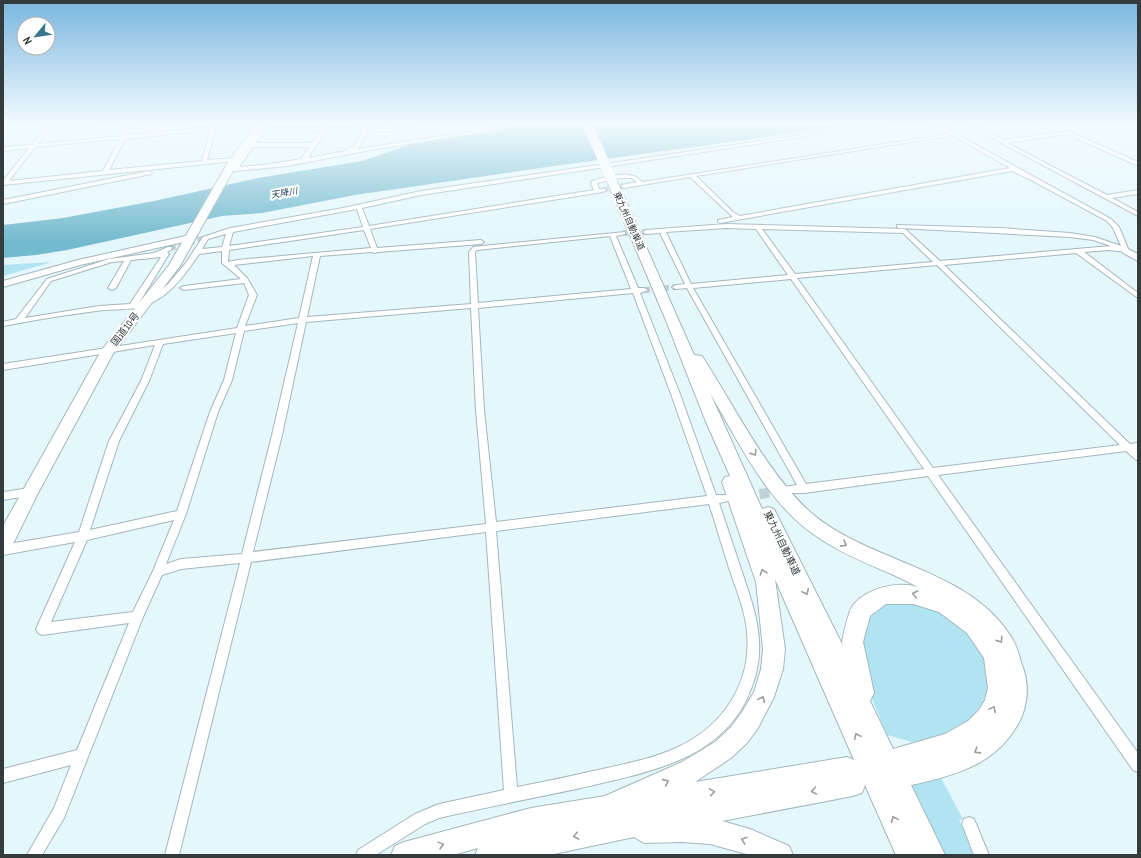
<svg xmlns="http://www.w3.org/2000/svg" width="1141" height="858" font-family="'Archivo Narrow','Noto Sans JP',sans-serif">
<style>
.green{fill:#b0e4f3}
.water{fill:#73bace}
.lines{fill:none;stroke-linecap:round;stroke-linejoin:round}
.street-tunnel-far2{stroke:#c1d1d7;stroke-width:5.5;stroke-dasharray:5.5 2.5;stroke-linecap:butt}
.street-tunnel-far1{stroke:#c1d1d7;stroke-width:6;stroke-dasharray:6 3.5;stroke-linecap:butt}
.street-tunnel{stroke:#c1d1d7;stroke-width:10;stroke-dasharray:10 5.5;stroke-linecap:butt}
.street-casing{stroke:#a4b7bc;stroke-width:2}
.secondary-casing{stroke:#a4b7bc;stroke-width:2}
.highway-casing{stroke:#a4b7bc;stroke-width:2}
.street{fill:#fff;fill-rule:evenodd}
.secondary{fill:#fff;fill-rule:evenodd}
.highway{fill:#fff;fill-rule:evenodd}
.highway-bridge-casing{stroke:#a4b7bc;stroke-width:10;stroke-linecap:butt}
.highway-bridge{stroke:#fff;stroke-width:10}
.oneway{stroke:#999d9e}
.labels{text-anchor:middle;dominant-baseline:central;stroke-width:4;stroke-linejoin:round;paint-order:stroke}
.far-water-label{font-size:9px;font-style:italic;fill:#1b3d47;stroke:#fff}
.far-street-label{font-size:9px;fill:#333b3d;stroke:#fff}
.street-label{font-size:10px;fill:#333b3d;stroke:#fff}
</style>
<rect width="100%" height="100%" fill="#e4f7fd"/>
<path class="green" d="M52 262 3 276V265Z
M912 599 954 618 985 654 989 684 983 702 973 716 967 722 943 736 912 742 887 735 871 696 860 653 867 618 885 603Z
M941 778 963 819 959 820 976 855H944L912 785Z"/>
<path class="water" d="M545 123H867L547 167 355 195 262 213 222 216 67 250 36 255 3 258V225L63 218 154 201 258 178 362 161 412 144Z"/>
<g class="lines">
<path class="street-tunnel-far2" d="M603 190 624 186"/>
<path class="street-tunnel-far1" d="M623 233 646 232
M170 248 205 238
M644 290 676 287"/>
<path class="street-tunnel" d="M744 496 783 491"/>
<g class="street-casing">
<path id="street" d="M50 123H54L38 144 122 136 129 123H133L127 135 210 127 212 123H216L215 127 259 123 262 124 260 125 215 130 207 160 237 158 238 159 235 161 3 185V181L29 148 3 151V147L32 145ZM210 130 202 161 109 170 125 139ZM120 139 103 171 9 181 35 147Z
M90 123H94L89 127 61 129 59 128 61 127 88 125Z
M408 123H413L394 131H367L358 149 528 123H538L371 150 287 166 235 171H228L225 169 234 167 245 149 267 124 271 125 269 128H323L328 124 330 125 328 128 393 129ZM267 130 321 131 312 143H255ZM326 131H362L354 147 346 149V151L308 158ZM253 147H310L302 157V159L263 165 239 167Z
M883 123H893L421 195 362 208 369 226 594 190 591 184 592 181C605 177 632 168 642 182L949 134 931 123H936L1111 219 1119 227 1129 251 1128 252 1108 250 1084 252 1138 293V298L1076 253 944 265 1130 444 1138 443V449L1136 450 1138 451V461L1135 459 1126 451 938 475 1138 753V772L1133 770 928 476 804 493H784L782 490 784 487 797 485 687 288 676 289 672 287 676 285 685 284 660 233 646 234 643 232 646 230 726 224 905 229 940 261 1111 246 1093 240 1070 237 899 228 897 227V225L1000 228 1070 233 1095 237 1121 246 1113 228 1107 221 1031 180 1012 171 720 223 718 222V220L733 217 690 177 624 188 621 186 622 185 637 182 632 178H620L597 183 599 189H605L606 190 603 192 370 229 377 248 481 240 484 242 481 244 378 252 375 253 372 252 320 256 307 317 471 304 469 252 473 247 625 232V234L616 236 638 288H644L648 290 640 293 680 394 716 495H728L729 498 728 501 719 503C726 524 733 545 740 566 748 591 758 615 759 642 760 658 757 674 751 689 724 761 647 772 581 788 534 798 487 807 439 818L425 824 376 855H356L358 850 415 814 439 804 504 790 486 532 251 562 179 855H165L240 563 181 569 162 575 143 617 64 818 42 855H27L54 808 71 765 3 783V769L77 750 129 623 42 635 38 633 36 629 75 542 3 555V545L79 532 109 441 141 381 155 345 3 370V364L237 328 249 295 244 283 184 290 180 288 184 286 241 279 222 263V251L199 254C188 271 172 293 153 302 135 312 116 308 96 311 65 315 34 320 3 326V322L16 319 47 279 109 259 154 253 168 247H172V249L167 252 169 254 139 303 150 299 168 284 185 264 203 237 230 228 343 208 421 191ZM950 134 1010 168 740 216 733 212 696 176 948 136ZM357 209 363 227 229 246 233 232ZM726 228 756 229 788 275 691 284 666 232ZM762 229 903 233 933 262 795 274ZM364 230 371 248 237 260 228 262 229 250ZM226 234 222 247 202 249 208 239ZM610 236 631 289 478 303 475 252 477 250ZM313 256 299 318 245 326 257 295 247 278 234 265ZM161 257 130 304 99 306 25 318 51 281 112 262 124 261 108 288 112 290 116 288 131 260ZM937 265 1120 445 933 468 797 278ZM791 279 924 469 806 484 693 288ZM633 293 671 394 707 496 496 522 484 410 478 308ZM471 308 476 410 486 524 253 552 282 435 306 322ZM298 323 272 435 242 554 181 559 166 564 186 514 218 412 232 380 244 331ZM236 333 224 380 210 412 177 511 90 530 119 441 149 381 163 344ZM709 504C716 525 722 546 729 568 736 589 745 610 747 632 752 683 723 727 676 748 652 759 624 764 598 770 571 776 544 782 517 787L496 531ZM174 520 153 571 133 612 51 622 87 540Z
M964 123H969L1003 140 1068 131 1138 162V166L1136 165 1067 134 1007 143 1107 195 1138 190V194L1112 198 1138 212V216Z
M149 171 152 173 151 174 3 204V200Z
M30 488 33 489 35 492 33 495 3 500V492Z
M969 817 974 819 989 855H974L962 824 964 819Z"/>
</g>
<g class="secondary-casing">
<path id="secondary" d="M190 235 193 236 194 238 193 240 80 265 3 287V281L78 260Z
M1126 248 1138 254V261L1123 253 1122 251Z"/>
</g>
<g class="highway-casing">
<path id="highway" d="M258 123H266L239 160 180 266 114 352 37 495 10 550 3 552V526L101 351 169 265 230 159Z
M612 178 617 181 694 355 702 356C735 407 765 470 809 511 868 564 971 567 1013 640 1017 647 1019 655 1021 662 1028 679 1029 698 1022 716 1001 763 958 775 911 785L945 855H896L865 785 862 793 853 796 722 821 750 829 789 846 793 855H750L710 844 682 842 644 843 634 837 549 855H475L478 848 453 855H391L395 846 404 842 531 808 605 796 682 762 715 742 731 727 742 712 754 692 761 669 763 649 756 582 722 482 725 477 730 476 706 422 665 318 607 181ZM710 393C741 446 769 507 822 540 852 560 887 570 918 587 898 581 868 588 854 604 848 610 844 633 842 642L843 646 774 509 768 507 762 509ZM775 579 854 760 847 757 695 782 731 758 747 743 758 728 774 697 783 669 785 649ZM886 604H913L939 612 967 633 984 658 988 688 985 700 979 710 968 721 945 734 893 749 870 701 874 693 863 642 870 616Z"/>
</g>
<use href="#street" class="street"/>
<use href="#secondary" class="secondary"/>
<use href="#highway" class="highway"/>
<g class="highway-bridge-casing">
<path id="highway-bridge" d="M587 123 612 181"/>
</g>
<use href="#highway-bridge" class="highway-bridge"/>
</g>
<defs><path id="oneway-chevron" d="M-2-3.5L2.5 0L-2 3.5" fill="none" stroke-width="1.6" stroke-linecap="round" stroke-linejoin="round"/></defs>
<g class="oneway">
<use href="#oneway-chevron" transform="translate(754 453) rotate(58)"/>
<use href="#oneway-chevron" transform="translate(844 544) rotate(28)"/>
<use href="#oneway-chevron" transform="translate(763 572) rotate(-108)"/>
<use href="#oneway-chevron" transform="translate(806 592) rotate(64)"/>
<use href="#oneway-chevron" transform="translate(915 594) rotate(-168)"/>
<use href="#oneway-chevron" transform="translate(1000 640) rotate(55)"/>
<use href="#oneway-chevron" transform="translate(762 699) rotate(-66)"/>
<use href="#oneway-chevron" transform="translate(993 709) rotate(-62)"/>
<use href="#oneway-chevron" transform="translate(857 736) rotate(-114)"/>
<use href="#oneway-chevron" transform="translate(977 751) rotate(148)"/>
<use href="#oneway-chevron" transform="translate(666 782) rotate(-24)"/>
<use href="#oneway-chevron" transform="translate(814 791) rotate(170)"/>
<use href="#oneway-chevron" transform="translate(712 792) rotate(-9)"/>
<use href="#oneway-chevron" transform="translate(894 819) rotate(-114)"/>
<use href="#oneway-chevron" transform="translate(576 836) rotate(169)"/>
<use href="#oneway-chevron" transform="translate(744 840) rotate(-161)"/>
<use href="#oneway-chevron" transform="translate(441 845) rotate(-15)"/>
</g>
<linearGradient id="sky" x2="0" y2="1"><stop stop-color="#79b6de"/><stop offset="0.51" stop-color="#f3fbfe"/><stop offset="1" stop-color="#f3fbfe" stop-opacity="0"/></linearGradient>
<rect width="1141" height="243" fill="url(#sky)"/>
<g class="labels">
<g class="far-water-label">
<text transform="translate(284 193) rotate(-10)">天降川</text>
</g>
<g class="far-street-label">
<text transform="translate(629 221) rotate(66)">東九州自動車道</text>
</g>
<g class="street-label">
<text transform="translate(125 329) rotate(-52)">国道10号</text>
<text transform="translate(782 543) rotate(64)">東九州自動車道</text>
</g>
</g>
<rect width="1141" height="858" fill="none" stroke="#333b3d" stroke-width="8"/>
<g transform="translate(36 36) rotate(241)"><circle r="19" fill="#ffffff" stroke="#adb1b1"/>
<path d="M0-3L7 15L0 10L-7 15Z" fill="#357788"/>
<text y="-6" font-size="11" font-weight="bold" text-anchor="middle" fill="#333b3d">N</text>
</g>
</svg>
